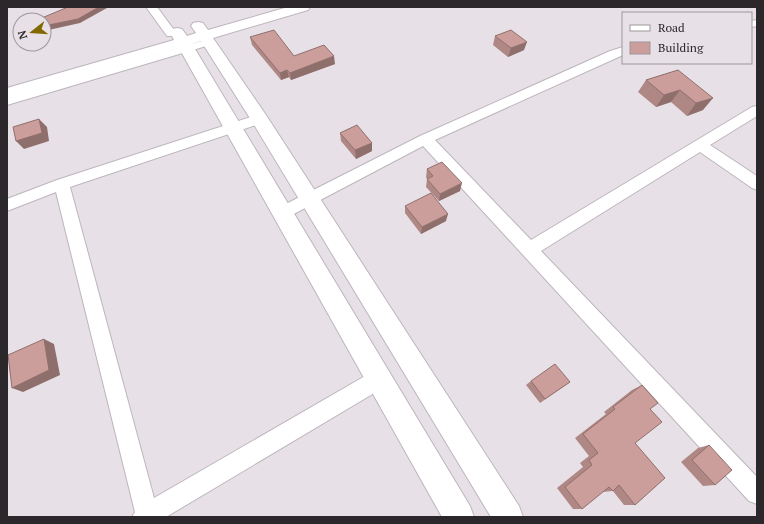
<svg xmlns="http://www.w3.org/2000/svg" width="764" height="524" font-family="'PT Serif',serif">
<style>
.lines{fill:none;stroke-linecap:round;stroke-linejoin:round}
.minor-casing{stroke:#bdb5bc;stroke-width:2}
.primary-casing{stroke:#bdb5bc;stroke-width:2}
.minor{fill:#fff;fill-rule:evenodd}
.primary{fill:#fff;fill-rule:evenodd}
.wall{fill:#af8885}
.shaded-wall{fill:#8f6f6c}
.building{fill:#cc9e9b;stroke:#8f6f6c}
</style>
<rect width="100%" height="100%" fill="#e8e0e7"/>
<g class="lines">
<g class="minor-casing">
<path id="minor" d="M146 7H157L177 34 175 36H167Z
M757 20V26L751 27V21Z
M209 39 213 40 215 42 213 44 7 105V97Z
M623 47V55L435 140 531 240 752 107 757 106V116L710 145 757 176V190L752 188 700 152 541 251 757 477V504L749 501 423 146 288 217 282 219 276 217 274 213 276 209 420 136 610 51Z
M260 114 265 116 267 119 265 122 70 187 154 498 372 372 379 369 386 372 389 379 386 386 166 517H132L135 512 56 192 7 211V199L57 180Z"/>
</g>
<g class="primary-casing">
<path id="primary" d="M288 7H310L308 10 213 38 266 115 519 506 523 517H491L253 123 201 41 192 44 470 506 474 517H442L179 48 7 98V88L174 40 170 32 172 29 177 28 182 29 187 36 196 33 191 26 193 23 198 22 203 23 208 30Z"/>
</g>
<use href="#minor" class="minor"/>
<use href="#primary" class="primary"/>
</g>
<path class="wall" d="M495 36 524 50 508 57 493 45Z
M250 37 294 56 335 64 291 80 289 77 281 80 252 45Z
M678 70 703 110 687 116 671 102 656 107 638 92 646 80Z
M340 133 372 143V151L356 159 341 141Z
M427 169 460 191 439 201 426 187 427 179 426 177Z
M405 206 446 221 421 234 405 213Z
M531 381 570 382 540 403 526 385Z
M642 385 650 409 635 443V505H624L613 491 602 492 582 509H573L557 488 583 467 580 463 589 456 575 438 606 414 604 412 632 390Z
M709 445 715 485 703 486 681 462 698 448Z
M713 516H726L727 517H712Z"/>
<path class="shaded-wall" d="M99 7H107V8L80 23 44 31V26Z
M527 42 524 50 508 57 511 48Z
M334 56 335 64 291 80 290 73Z
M287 70 289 77 281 80 280 73Z
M680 90 671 102 656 107 664 95Z
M713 98 703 110 687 116 696 103Z
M39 119 47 127 49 141 24 149 16 141Z
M372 143V151L356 159 355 150Z
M462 183 460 191 439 201 440 194Z
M448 214 446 221 421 234 422 227Z
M44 339 54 344 60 375 23 392 12 388Z"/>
<path class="building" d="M68 7H99L78 19 44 26V20H37Z
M274 30 294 56 324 45 334 56 290 73 287 70 280 73 250 37Z
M511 30 527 42 511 48 495 36Z
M678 70 713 98 696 103 680 90 664 95 646 80Z
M39 119 42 133 16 141 13 127Z
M357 125 372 143 355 150 340 133Z
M442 162 462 183 440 194 427 179 433 176 427 169Z
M431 193 448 214 422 227 405 206Z
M44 339 49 370 12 388 8 355Z
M555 364 570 382 545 399 531 381Z
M642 385 658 403 650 409 662 422 635 443 665 478 635 505 619 485 613 491 609 487 582 509 565 487 592 465 589 460 598 453 583 434 615 409 613 407Z
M709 445 732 470 715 485 692 460Z"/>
<rect width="764" height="524" fill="none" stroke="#2b272a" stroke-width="16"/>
<rect x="622" y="12" width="130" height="52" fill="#e8e0e7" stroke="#9c969b"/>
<rect x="630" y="25" width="20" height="6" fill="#ffffff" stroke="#9c969b"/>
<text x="658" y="32" font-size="12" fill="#2b272a">Road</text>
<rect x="630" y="42" width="20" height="12" fill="#cc9e9b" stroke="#9c969b"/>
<text x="658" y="52" font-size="12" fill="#2b272a">Building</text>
<g transform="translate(32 32) rotate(253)"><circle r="19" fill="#e8e0e7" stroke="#9c969b"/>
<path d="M0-3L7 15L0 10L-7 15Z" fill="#836700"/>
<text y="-6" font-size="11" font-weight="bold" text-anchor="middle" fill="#2b272a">N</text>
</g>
</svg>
